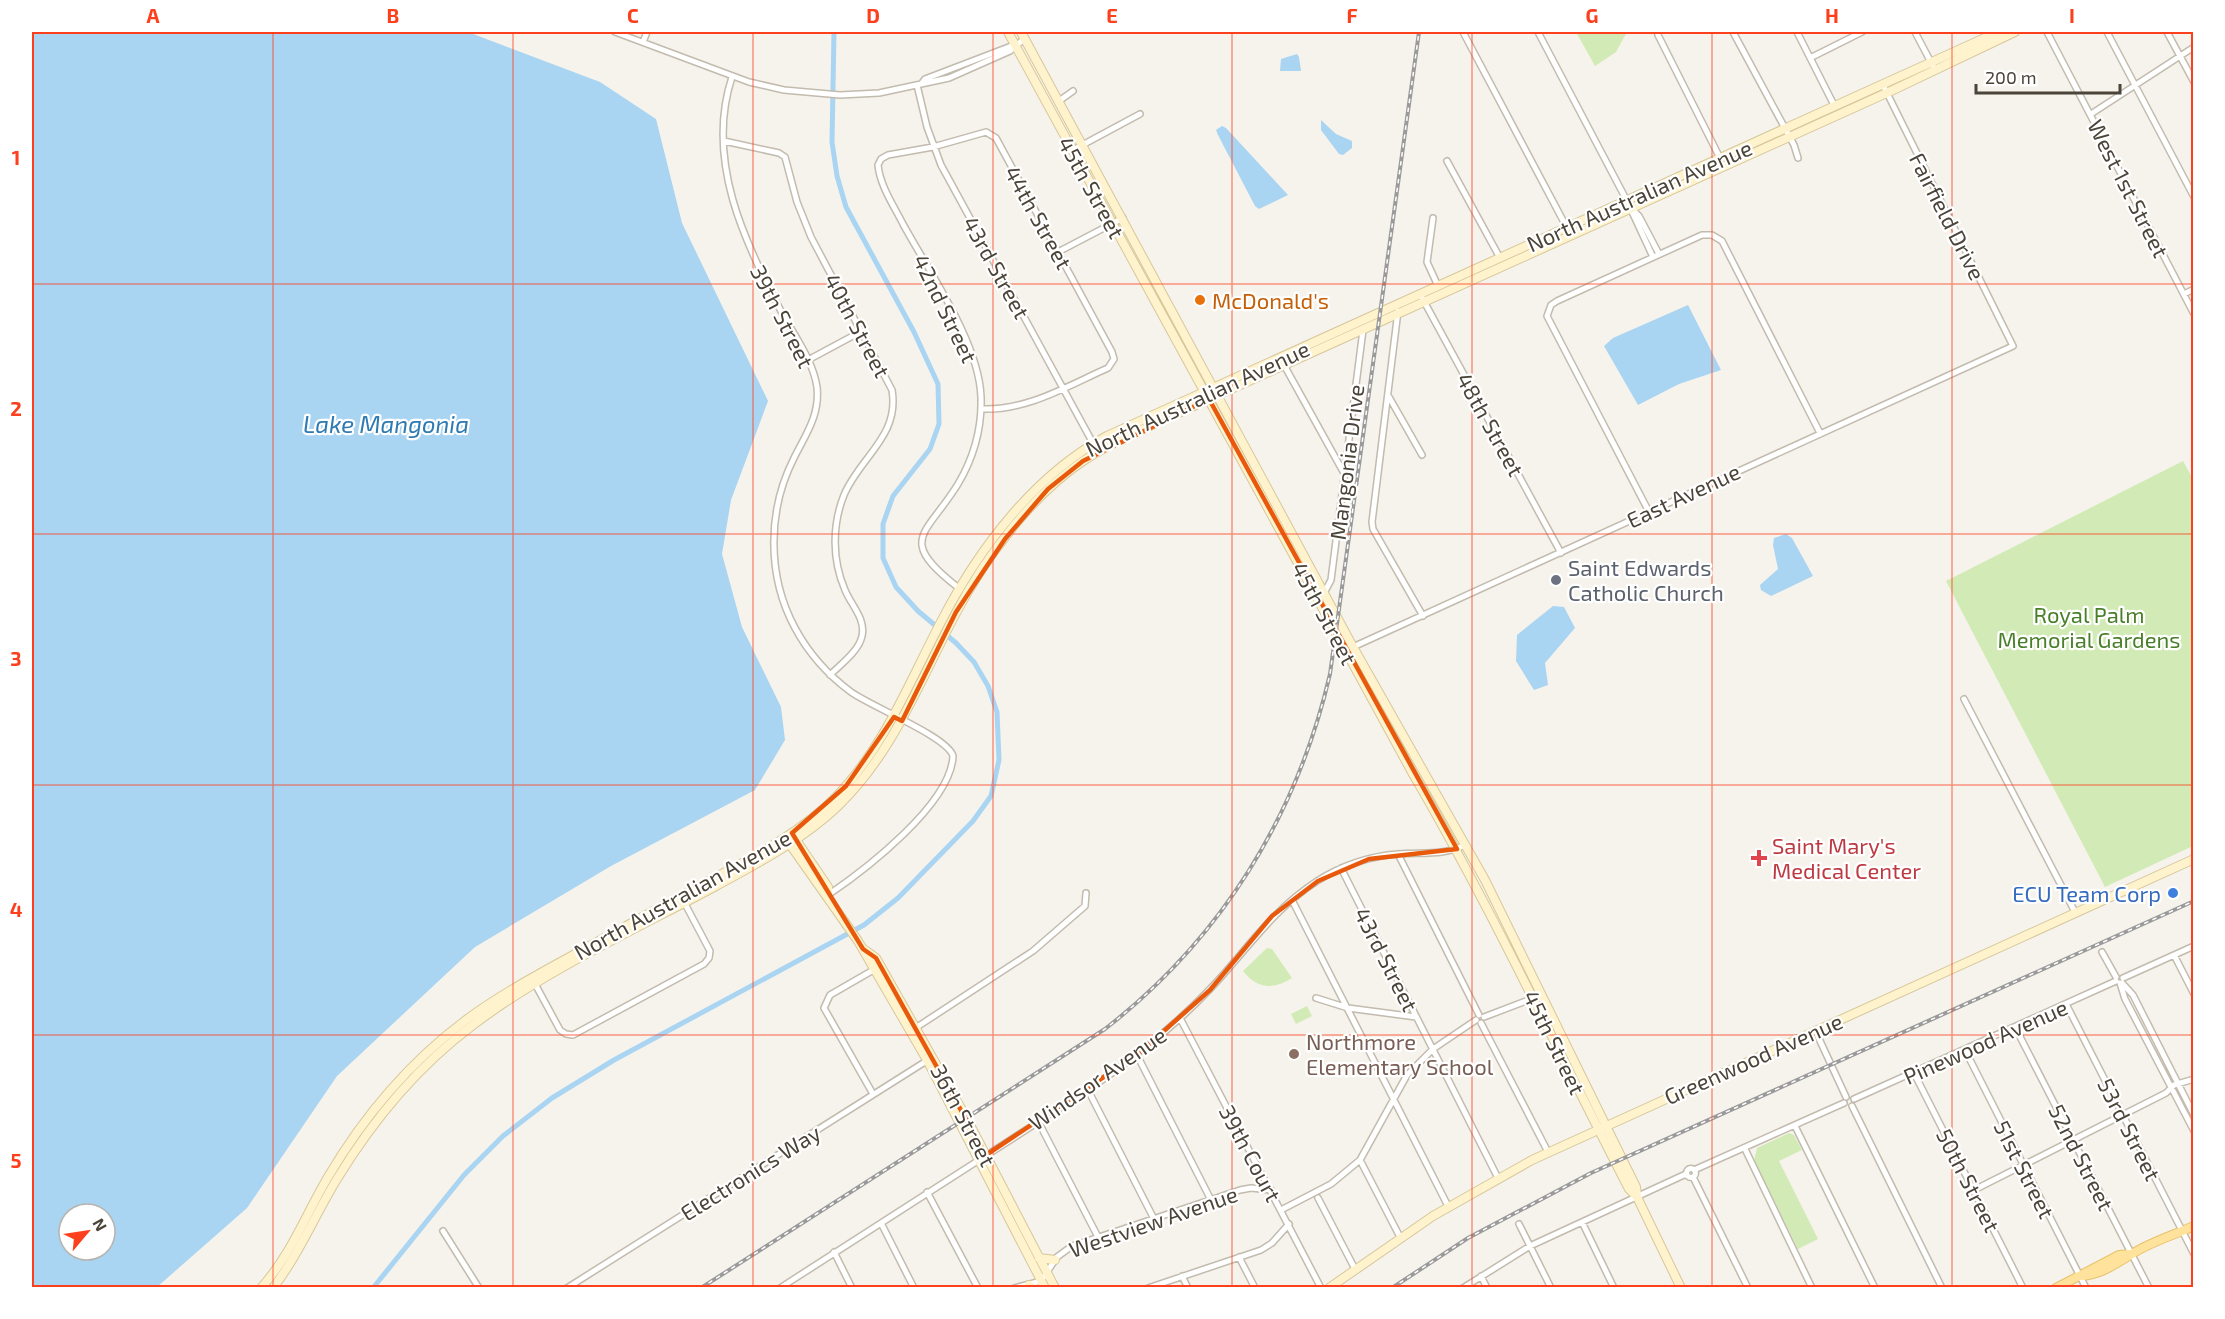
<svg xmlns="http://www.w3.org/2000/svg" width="2225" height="1319" font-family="'Exo 2',sans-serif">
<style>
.green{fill:#d2eab5}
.water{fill:#a9d4f2;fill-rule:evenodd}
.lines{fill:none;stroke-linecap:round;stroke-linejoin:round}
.canal{stroke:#a9d4f2;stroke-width:5}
.street-casing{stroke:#c2bbae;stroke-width:8}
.secondary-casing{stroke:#d6c79b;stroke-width:10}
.primary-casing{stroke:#e6c16a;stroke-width:10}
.street{stroke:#fff;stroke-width:5}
.secondary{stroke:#fff3cd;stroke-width:8}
.primary{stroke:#ffe39c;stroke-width:8}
.rail-casing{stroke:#9a9a9a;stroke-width:4}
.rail{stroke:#fff;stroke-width:1.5;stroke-dasharray:4.5;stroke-linecap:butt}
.marked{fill:none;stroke:#e8590c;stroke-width:4.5;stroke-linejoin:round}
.grid{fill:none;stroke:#fc3f1d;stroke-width:1.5;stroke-opacity:0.55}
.food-dot{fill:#e8710a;stroke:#fff;stroke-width:2}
.worship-dot{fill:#6b7280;stroke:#fff;stroke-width:2}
.health-dot{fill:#e0444e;stroke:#fff;stroke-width:2}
.shop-dot{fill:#3f7fe0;stroke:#fff;stroke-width:2}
.education-dot{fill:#8d6e63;stroke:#fff;stroke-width:2}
.labels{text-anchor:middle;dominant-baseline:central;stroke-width:4.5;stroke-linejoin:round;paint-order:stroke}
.street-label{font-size:22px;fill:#4b4439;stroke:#fff}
.food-label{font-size:22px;fill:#c56008;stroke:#fff;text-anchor:start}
.worship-label{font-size:22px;fill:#5b616d;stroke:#fff;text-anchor:start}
.park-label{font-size:22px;fill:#4a7f2a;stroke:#fff}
.health-label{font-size:22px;fill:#be3a42;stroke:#fff;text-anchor:start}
.shop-label{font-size:22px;fill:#366cbe;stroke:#fff;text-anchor:end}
.education-label{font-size:22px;fill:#785e54;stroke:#fff;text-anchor:start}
.water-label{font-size:24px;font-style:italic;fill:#2e7ab2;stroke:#fff}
.neatline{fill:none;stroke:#fc3f1d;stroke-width:2}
.grid-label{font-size:20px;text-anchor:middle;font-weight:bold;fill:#fc3f1d}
</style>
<rect width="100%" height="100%" fill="#f6f3ec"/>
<path class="green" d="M1576 32H1627L1616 52 1595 66Z
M2183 461 2194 481 2193 846 2105 887 1946 581Z
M1267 948 1272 949 1292 978C1274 990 1257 989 1243 971Z
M1307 1006 1312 1016 1296 1024 1291 1014Z
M1789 1133 1794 1135 1802 1150 1779 1161 1818 1239 1798 1249 1754 1161 1757 1148Z"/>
<path class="water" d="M32 32H468L600 82 656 119 682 223 768 401 731 500 722 554 742 627 781 707 785 740 755 790 611 866 475 947 337 1076 247 1208 157 1287H32ZM69 1214H105V1250H69Z
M1297 54 1299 57 1301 71H1280L1281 59Z
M1321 120 1336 134 1352 141V148L1343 155 1339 154 1321 130Z
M1222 126 1226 128 1288 195 1259 209 1255 206 1218 135 1216 130Z
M1688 305 1721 370 1679 384 1638 405 1604 346 1613 338Z
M1786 534 1792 538 1813 576 1771 596 1761 590 1760 585 1778 569 1773 545 1774 538Z
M1553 606 1564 607 1575 628 1545 663 1548 685 1534 690 1516 661 1517 635Z"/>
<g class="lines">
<path class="canal" d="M373 1288 464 1175 503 1136 552 1098 614 1060 864 925 898 898 973 821 991 796 999 760 997 712 988 686 974 662 956 643 918 611 896 587 883 558V524L893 496 930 449 939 424 938 384 914 332 846 207 837 176 832 142 834 32"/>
<g class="street-casing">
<path id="street" d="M615 32 749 82 784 90 840 95 879 93 949 78 1010 51 1024 39
M1463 32 1567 228
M1538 32 1627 201 1653 257
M1733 32 1794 145 1798 158
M1797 32 1835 107
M1915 32 1935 70
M2047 32 2194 314
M2107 32 2194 197
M2167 32 2194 82
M1658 35 1720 158
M643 42 647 32
M1810 58 1862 32
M732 77C705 159 744 242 782 313 795 336 813 361 817 387 820 415 806 434 794 458 767 511 767 576 795 628 809 654 828 675 851 692 872 707 948 737 953 756 951 804 865 870 828 895
M922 83 925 79 1014 45
M917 85 927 127 941 165 1094 445
M1059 101 1073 91
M2091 114 2194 47
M724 141 779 153 785 157 797 202 811 237 892 390C900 436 860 457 844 495 832 525 832 560 845 590 851 605 866 619 862 636 859 651 841 664 830 675
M1073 150 1140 114
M1447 161 1500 258
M1632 209 1639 216 1659 254
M1433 218 1427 262 1438 286
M1058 252 1123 218
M1420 294 1561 553
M2184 294 2194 289
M1398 311 1372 522 1373 529 1423 616
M808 360 862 331
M1284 365 1345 475
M1389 397 1422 455
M1648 510 1547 316 1551 305 1557 301 1702 235H1712L1722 241 1820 433
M960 589C895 539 926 536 958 484 974 457 982 428 981 397 979 342 929 272 903 224 894 206 880 186 878 165L881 159 888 155 933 147 986 132 996 138 1112 352 1114 359 1108 368C1067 386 1027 411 981 409
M1324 593 1331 580 1363 330
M1353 647 2013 346 1883 85
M1964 699 2075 912
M1398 854 1479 1015
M1341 868 1498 1178
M1292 900 1448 1206
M2102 952 2116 977
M2174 955 2194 994
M2123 978 2194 946
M534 982 560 1030 566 1034 573 1035 704 964 709 958 710 951 683 900
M2120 983 2125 999 2194 1131
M2122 983 2133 995 2194 1115
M1316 998 1348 1008 1416 1017
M2066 1004 2194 1254
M1484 1017 1534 998
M1180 1018 1321 1288
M1481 1023 1548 1152
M2015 1027 2149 1288
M914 1029 1033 951 1085 906 1086 893
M1815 1030 1846 1097
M1965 1050 2086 1288
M1137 1055 1211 1200
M1914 1073 2023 1288
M1088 1090 1154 1219
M873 1094 824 1008 830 995 875 969
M1854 1099 2116 981
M1852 1106 1942 1288
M1038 1121 1098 1237
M1795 1126 1875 1288
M1745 1149 1812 1288
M1360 1160 1400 1237
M1686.5 1173a4.5 4.5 0 1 1 9 0a4.5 4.5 0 1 1-9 0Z
M1694 1170 1844 1103
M1693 1177 1748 1288
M1974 1190 2166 1093 2174 1085 2194 1079
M927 1192 978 1288
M1318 1198 1355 1269
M1281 1210 1331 1184 1360 1160 1407 1075 1433 1049 1476 1020
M1582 1222 1614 1288
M881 1223 914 1288
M1519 1224 1551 1288
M443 1231 479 1288
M834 1252 852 1288
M1239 1257 1255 1288
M1182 1276 1188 1288
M1481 1276 1487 1288
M567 1288 928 1060
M780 1288 1088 1090C1132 1060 1174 1027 1211 988 1247 950 1271 911 1317 881 1341 866 1370 856 1398 854 1422 852 1443 856 1465 845
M1014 1288 1041 1281 1057 1257 1072 1246 1240 1190 1251 1188 1271 1190
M1148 1288 1261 1250 1272 1243 1289 1224
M1463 1288 1530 1246 1686 1174"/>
</g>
<g class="secondary-casing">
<path id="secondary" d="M1008 32 1413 774C1492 909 1557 1050 1629 1189L1637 1197 1681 1288
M1021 32 1353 647 1485 880 1636 1187 1637 1197
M794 837 828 887V895
M789 843 858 941 927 1060 1045 1288
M865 950 876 958 967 1119 1055 1288
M1039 1258 1055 1260
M1029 1285 1033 1288
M261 1288C291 1255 306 1214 328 1177 364 1116 410 1062 466 1020 501 994 539 974 577 953 621 929 664 905 707 882 753 857 799 834 836 797 886 745 910 680 943 618 980 547 1035 475 1107 436L1998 32
M273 1288C299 1254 315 1215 337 1179 373 1120 418 1066 473 1025 544 971 638 928 716 886 760 862 802 840 838 806 894 752 920 680 956 613 984 559 1032 495 1083 461 1122 436 1167 419 1209 399L1891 91 2015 32
M1329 1288 1433 1216 1532 1160 2194 859"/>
</g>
<g class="primary-casing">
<path id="primary" d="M2080 1276C2101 1275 2115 1264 2132 1254 2150 1242 2174 1235 2194 1226
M2056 1288 2119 1255 2131 1254"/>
</g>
<use href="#street" class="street"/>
<use href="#secondary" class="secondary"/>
<use href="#primary" class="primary"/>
<g class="rail-casing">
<path id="rail" d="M701 1288 1105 1029C1221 939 1297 816 1330 674L1419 32
M1392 1288 1468 1238 1591 1173 2194 901"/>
</g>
<use href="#rail" class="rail"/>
</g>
<path class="marked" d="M1209 399 1457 849 1369 859 1318 881 1272 916 1210 990 1137 1055 986 1155 876 958 863 949 792 833 846 786 894 717 902 721 956 612 1005 539 1048 489 1083 461Z"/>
<path class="grid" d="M273 32V1288M513 32V1288M753 32V1288M993 32V1288M1232 32V1288M1472 32V1288M1712 32V1288M1952 32V1288M32 284H2194M32 534H2194M32 785H2194M32 1035H2194"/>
<circle class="food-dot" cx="1200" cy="300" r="6"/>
<circle class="worship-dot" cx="1556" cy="580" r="6"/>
<path class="health-dot" d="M1756 849h6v6h6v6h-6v6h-6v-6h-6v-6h6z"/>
<circle class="shop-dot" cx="2173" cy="893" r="6"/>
<circle class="education-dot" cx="1294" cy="1054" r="6"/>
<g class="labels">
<g class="street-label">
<text transform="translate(1092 187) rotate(61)">45th Street</text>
<text transform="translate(2129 188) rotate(63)">West 1st Street</text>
<text transform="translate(1639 195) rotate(-24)">North Australian Avenue</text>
<text transform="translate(1948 216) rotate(63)">Fairfield Drive</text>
<text transform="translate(1039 217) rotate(61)">44th Street</text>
<text transform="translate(997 267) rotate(61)">43rd Street</text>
<text transform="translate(946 308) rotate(64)">42nd Street</text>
<text transform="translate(783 316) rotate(63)">39th Street</text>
<text transform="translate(858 325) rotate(62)">40th Street</text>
<text transform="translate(1197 398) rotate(-25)">North Australian Avenue</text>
<text transform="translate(1491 424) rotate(61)">48th Street</text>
<text transform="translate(1346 462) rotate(-83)">Mangonia Drive</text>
<text transform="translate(1683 495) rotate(-25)">East Avenue</text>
<text transform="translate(1325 613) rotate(62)">45th Street</text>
<text transform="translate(682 894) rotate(-29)">North Australian Avenue</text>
<text transform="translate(1387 959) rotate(63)">43rd Street</text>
<text transform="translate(1985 1041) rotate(-24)">Pinewood Avenue</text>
<text transform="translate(1555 1042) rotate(64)">45th Street</text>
<text transform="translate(1753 1058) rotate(-24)">Greenwood Avenue</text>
<text transform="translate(1097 1078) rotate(-35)">Windsor Avenue</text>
<text transform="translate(964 1115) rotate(62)">36th Street</text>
<text transform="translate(2130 1129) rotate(63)">53rd Street</text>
<text transform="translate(1251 1153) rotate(62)">39th Court</text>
<text transform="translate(2082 1157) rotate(63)">52nd Street</text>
<text transform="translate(2025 1169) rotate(63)">51st Street</text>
<text transform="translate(750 1172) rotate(-32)">Electronics Way</text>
<text transform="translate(1969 1180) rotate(63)">50th Street</text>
<text transform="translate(1153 1221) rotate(-19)">Westview Avenue</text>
</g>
<g class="food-label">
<text x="1212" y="300">McDonald's</text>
</g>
<g class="worship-label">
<text x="1568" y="567">Saint Edwards<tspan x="1568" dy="25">Catholic Church</tspan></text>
</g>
<g class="park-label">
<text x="2089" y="614">Royal Palm<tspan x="2089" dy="25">Memorial Gardens</tspan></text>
</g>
<g class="health-label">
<text x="1772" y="845">Saint Mary's<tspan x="1772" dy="25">Medical Center</tspan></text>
</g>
<g class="shop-label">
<text x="2161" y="893">ECU Team Corp</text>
</g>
<g class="education-label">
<text x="1306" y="1041">Northmore<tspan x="1306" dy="25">Elementary School</tspan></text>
</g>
<g class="water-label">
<text x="386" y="423">Lake Mangonia</text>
</g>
</g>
<rect width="2225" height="1319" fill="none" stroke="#ffffff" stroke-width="66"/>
<g transform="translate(87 1232) rotate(61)"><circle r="28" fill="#ffffff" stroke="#b7b4b0" stroke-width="1.5"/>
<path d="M0-4.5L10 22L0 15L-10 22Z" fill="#fc3f1d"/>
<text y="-9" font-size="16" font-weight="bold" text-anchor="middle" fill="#4b4439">N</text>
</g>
<path d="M1976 84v9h144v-9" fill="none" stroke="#4b4439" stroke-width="3"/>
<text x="1985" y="84" font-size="18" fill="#4b4439" stroke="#ffffff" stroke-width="4.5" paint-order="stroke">200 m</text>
<rect x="33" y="33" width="2159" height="1253" class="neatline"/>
<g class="grid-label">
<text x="153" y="23">A</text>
<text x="393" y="23">B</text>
<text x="633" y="23">C</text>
<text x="873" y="23">D</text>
<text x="1112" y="23">E</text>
<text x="1352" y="23">F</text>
<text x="1592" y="23">G</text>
<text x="1832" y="23">H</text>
<text x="2072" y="23">I</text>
<text x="16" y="165">1</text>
<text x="16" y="416">2</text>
<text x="16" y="666">3</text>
<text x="16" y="917">4</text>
<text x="16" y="1168">5</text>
</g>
</svg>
